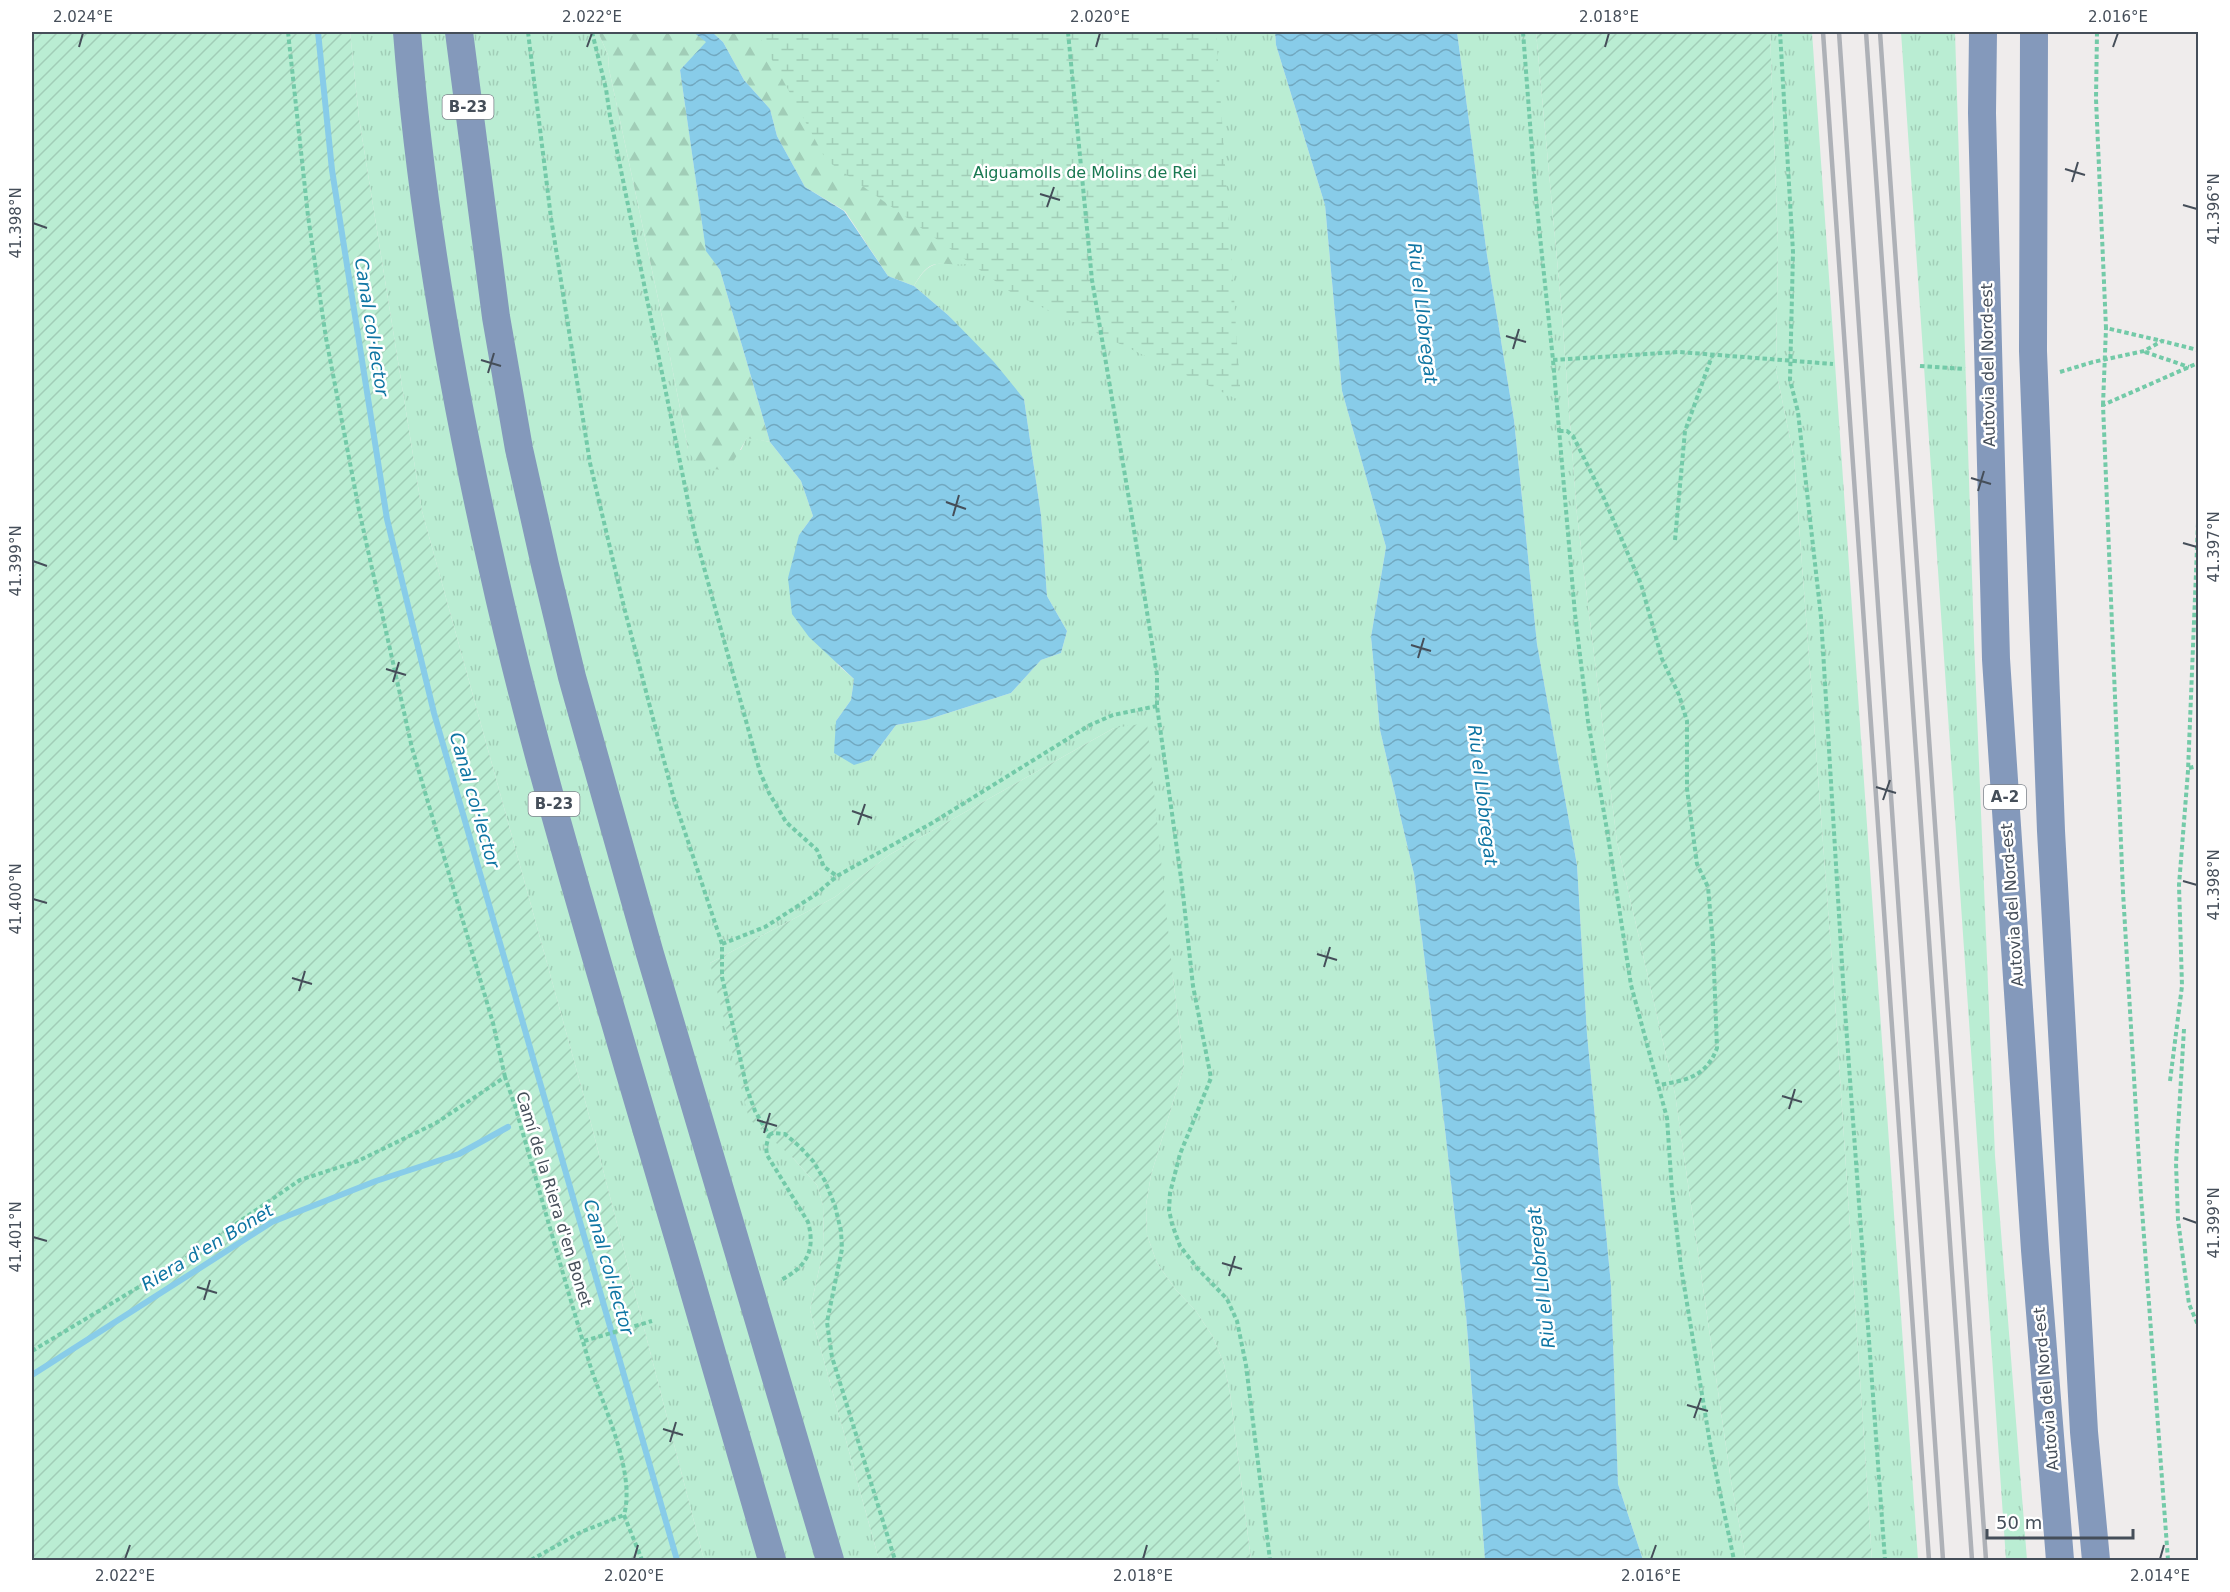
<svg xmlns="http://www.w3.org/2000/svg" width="2230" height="1592" font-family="'DejaVu Sans',sans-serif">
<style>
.grass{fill:url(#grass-tufts)}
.forest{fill:url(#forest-firs)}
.wetland{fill:url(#wetland-marsh)}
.garden{fill:url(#garden-furrows)}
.water{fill:url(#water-waves)}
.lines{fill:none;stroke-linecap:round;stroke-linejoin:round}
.stream{stroke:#88cce9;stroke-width:6}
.path{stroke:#73caa8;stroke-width:4;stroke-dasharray:4.5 3;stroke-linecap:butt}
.highway{stroke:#8499bb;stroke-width:28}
.rail{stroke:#aeb1b7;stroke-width:4.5}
.ticks{fill:none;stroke:#454e59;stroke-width:2}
.labels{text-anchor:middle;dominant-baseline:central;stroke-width:5;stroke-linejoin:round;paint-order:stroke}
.shield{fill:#fff;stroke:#7d838b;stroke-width:1.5}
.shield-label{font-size:15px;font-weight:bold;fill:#454e59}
.park-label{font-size:16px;fill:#187851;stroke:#fff}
.street-label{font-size:16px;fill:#454e59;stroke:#fff}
.water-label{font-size:18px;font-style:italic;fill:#0e75a3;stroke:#fff}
.neatline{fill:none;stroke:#454e59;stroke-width:2}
.ticks-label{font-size:15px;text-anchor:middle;fill:#454e59}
</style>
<defs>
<pattern id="grass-tufts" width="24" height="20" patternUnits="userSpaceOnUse" patternTransform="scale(1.5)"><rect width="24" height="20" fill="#baedd3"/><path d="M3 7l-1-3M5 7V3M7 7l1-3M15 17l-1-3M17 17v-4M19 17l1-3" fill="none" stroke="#a1cdb7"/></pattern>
<pattern id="forest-firs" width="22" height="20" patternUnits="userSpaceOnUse" patternTransform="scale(1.5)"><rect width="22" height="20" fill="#baedd3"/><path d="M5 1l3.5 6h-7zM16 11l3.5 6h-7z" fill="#a1cdb7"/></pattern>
<pattern id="wetland-marsh" width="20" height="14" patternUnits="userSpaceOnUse" patternTransform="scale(1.5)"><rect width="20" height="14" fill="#baedd3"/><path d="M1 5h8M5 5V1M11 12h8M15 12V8" fill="none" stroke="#a1cdb7"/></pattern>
<pattern id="garden-furrows" width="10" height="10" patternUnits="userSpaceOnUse" patternTransform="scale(1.5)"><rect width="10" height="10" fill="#baedd3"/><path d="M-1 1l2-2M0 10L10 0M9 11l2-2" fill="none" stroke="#a1cdb7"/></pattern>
<pattern id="water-waves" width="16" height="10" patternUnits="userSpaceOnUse" patternTransform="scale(1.5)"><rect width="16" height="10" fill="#88cce9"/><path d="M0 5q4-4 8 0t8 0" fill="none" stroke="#71a8c0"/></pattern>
</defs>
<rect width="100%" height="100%" fill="#efecec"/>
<path class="grass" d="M350 32H598L608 55 609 69 665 331 688 449 741 450 747 437 770 442 801 481 813 516 799 535 838 665 854 679 851 700 836 721 870 760 896 725 926 720 1011 693 1041 660 1061 653 1067 631 1047 596 1041 515 1024 399 948 315 914 286C930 258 939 263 968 264L977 32H1275L1276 45 1325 205 1342 391 1386 547 1371 637 1380 730 1414 874 1437 1059 1466 1315 1485 1560H1251L1230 1393 1224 1364 1213 1337 1196 1311 1176 1290 1157 1263 1147 1235 1146 1205 1151 1175 1184 1066 1173 978 1114 728 889 855 835 897 710 963 792 1157 817 1185 823 1205 824 1247 810 1310 879 1560H704L586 1104 422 511 359 118Z
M1457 32H1536L1561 303 1577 515 1617 842 1675 1094 1731 1481 1746 1560H1643L1618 1484 1611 1285 1587 1034 1577 865 1537 644 1514 420 1487 255Z
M1770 32H1812L1918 1560H1872L1835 1002 1794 458 1776 370 1778 244Z
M1901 32H1955L1974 640 1995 1156 2027 1560H2006Z"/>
<path class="forest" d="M598 32H693L707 42 680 70 706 250 720 270 770 442 747 438 733 462 722 470C704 468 695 466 688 449L665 331 609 69 608 55Z
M712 32H977L985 257C980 259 973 263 967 264 938 267 932 254 914 286L888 276 845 211 805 187 777 136 770 109 744 80 723 42Z"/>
<path class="wetland" d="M757 32H1216L1241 401 1012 293 826 160Z"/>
<path class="garden" d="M32 32H350L359 118 422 511 586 1104 704 1560H32Z
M1536 32H1770L1778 244 1776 370 1794 458 1835 1002 1872 1560H1746L1731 1481 1675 1094 1617 842 1577 515 1561 303Z
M1147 723 1173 978 1184 1066 1151 1175 1146 1205 1147 1235 1157 1263 1176 1290 1196 1311 1213 1337 1224 1364 1230 1393 1251 1560H879L810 1310 824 1247 823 1205 817 1185 792 1157 749 1119 710 963 835 897 889 855 1114 728Z"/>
<path class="water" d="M693 32H712L723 42 744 80 770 109 777 136 805 187 844 211 888 276 914 286 948 315 994 362 1024 399 1041 515 1047 596 1067 631 1061 653 1041 660 1011 693 926 720 896 725 870 760 854 765 834 753 836 721 851 700 854 679 809 637 792 614 788 578 799 535 813 516 801 481 770 442 720 270 706 251 680 70 706 42Z
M1275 32H1457L1487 255 1514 420 1537 644 1577 865 1587 1034 1611 1285 1618 1484 1643 1560H1485L1466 1315 1437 1059 1414 874 1380 730 1371 637 1386 547 1342 391 1325 205 1276 45Z"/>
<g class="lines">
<path class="stream" d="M318 32 332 170 387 519 434 713 677 1560
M32 1375 272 1222 376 1181 459 1154 508 1127"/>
<path class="path" d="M288 32 308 216 326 338 359 510 412 748 493 1023 505 1077
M528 32 551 218 590 463 624 607 674 799 722 944V977L747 1089 755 1111 769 1135 766 1147 767 1155 808 1222C816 1251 806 1267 781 1280
M592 32 606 89 610 116 694 531 760 772 769 793 786 822 817 850 824 867 837 876
M1068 32 1092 280 1131 511 1157 675V706L1182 885 1193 986 1211 1078 1180 1154 1170 1193 1169 1210 1172 1224 1180 1246 1198 1269 1227 1299 1237 1321 1246 1365 1270 1560
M1523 32 1535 189 1553 360 1575 614 1588 721 1607 830 1631 985 1667 1118 1672 1191 1681 1267 1711 1449 1734 1560
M1780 32 1793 252 1790 380 1798 412 1821 617 1844 997 1885 1560
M2097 32 2096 99 2106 328 2162 341
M2145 352 2189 367
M1553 360 1679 352 1833 364
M1920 366 1965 369
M2060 372 2093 362 2144 351 2162 341 2198 350
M2103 405 2106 328
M1559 431H1567L1573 436 1603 496 1641 584 1662 659 1679 695 1687 721V789L1697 864 1708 887 1713 944 1717 1048C1706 1077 1687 1080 1659 1085
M1675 540 1685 431 1712 356
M2189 768 2198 766
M722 944 765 927 815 895 837 876 932 823 1090 725 1113 715 1157 706
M2184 1029 2176 1163 2178 1220 2189 1304 2198 1325
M2170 1081 2182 986 2179 885 2188 771 2198 523
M769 1135 773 1133 785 1134 799 1146 813 1161 825 1181 835 1206 841 1231 842 1249 827 1322 832 1357 895 1560
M584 1341 652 1321
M32 1351 179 1263 300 1180 358 1161 436 1123 505 1077 515 1106C540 1192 564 1279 590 1365 603 1406 636 1472 624 1515
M624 1515 642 1560
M531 1560 581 1532 624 1515
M2168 1560 2141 1196 2123 892 2103 405 2198 363"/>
<path class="highway" d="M407 32C421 213 453 393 493 570 530 737 580 902 628 1067 677 1231 724 1396 772 1560
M459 32 496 317 519 449 545 565 572 677 650 954 830 1560
M1983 32 1982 113 1996 659 2035 1250 2060 1560
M2034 32 2033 351 2051 831 2084 1432 2096 1560"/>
<path class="rail" d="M1823 32 1929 1560
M1839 32 1943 1560
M1866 32 1972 1560
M1880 32 1986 1560"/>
</g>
<path class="ticks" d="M79 47 83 33M587 47 592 33M1096 47 1100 33M1605 47 1609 33M2113 47 2118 33M2065 169 2085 175M2072 182 2078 162M1040 194 1060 200M2183 205 2197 209M1047 207 1054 187M33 223 47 228M1506 336 1526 342M1513 349 1519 329M481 360 501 366M488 373 494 353M1971 478 1991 484M1978 491 1984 471M946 502 966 509M953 516 959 495M2183 543 2197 547M33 561 47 566M1411 645 1431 651M1418 658 1424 638M386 669 406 675M393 682 399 662M1876 787 1896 793M1883 800 1890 780M852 811 872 818M858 825 865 804M2183 881 2197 885M33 899 47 903M1317 954 1337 960M1324 967 1330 947M292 978 312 984M299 991 305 971M1782 1096 1802 1102M1789 1109 1795 1089M757 1120 777 1126M764 1133 770 1113M2183 1218 2197 1223M33 1237 47 1241M1222 1263 1242 1269M1229 1276 1235 1256M197 1287 217 1293M204 1300 210 1280M1687 1405 1708 1411M1694 1418 1701 1398M663 1429 683 1435M670 1442 676 1422M125 1559 130 1545M634 1559 638 1545M1143 1559 1147 1545M1651 1559 1656 1545M2160 1559 2164 1545"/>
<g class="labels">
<g class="shield">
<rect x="442.5" y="95" width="51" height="24" rx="4.5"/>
<rect x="1984" y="785" width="42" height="24" rx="4.5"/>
<rect x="528.5" y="792" width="51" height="24" rx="4.5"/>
</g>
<g class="shield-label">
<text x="468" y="107">B-23</text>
<text x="2005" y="797">A-2</text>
<text x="554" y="804">B-23</text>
</g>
<g class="park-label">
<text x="1085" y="172">Aiguamolls de Molins de Rei</text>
</g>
<g class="street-label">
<text transform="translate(1988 365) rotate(-91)">Autovia del Nord-est</text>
<text transform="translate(2012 905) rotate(-94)">Autovia del Nord-est</text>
<text transform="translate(554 1199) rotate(73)">Camí de la Riera d'en Bonet</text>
<text transform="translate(2046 1389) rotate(-95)">Autovia del Nord-est</text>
</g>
<g class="water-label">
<text transform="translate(1423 313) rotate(83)">Riu el Llobregat</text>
<text transform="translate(372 327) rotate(81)">Canal col·lector</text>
<text transform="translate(1483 795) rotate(83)">Riu el Llobregat</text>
<text transform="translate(475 800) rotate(74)">Canal col·lector</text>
<text transform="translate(207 1247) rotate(-31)">Riera d'en Bonet</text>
<text transform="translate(609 1267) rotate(74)">Canal col·lector</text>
<text transform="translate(1541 1278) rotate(-96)">Riu el Llobregat</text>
</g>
</g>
<rect width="2230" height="1592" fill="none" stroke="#ffffff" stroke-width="66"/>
<path d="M1987 1529v9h146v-9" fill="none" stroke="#454e59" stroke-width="3"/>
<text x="1996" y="1529" font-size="18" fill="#454e59" stroke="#ffffff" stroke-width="4.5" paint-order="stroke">50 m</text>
<rect x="33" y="33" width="2164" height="1526" class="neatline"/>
<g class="ticks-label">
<text x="83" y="22">2.024°E</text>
<text x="592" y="22">2.022°E</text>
<text x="1100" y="22">2.020°E</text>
<text x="1609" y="22">2.018°E</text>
<text x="2118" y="22">2.016°E</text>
<text transform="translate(2214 209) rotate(-90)" y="5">41.396°N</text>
<text transform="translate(16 223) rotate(-90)" y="5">41.398°N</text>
<text transform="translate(2214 547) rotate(-90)" y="5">41.397°N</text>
<text transform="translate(16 561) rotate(-90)" y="5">41.399°N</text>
<text transform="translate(2214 885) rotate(-90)" y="5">41.398°N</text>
<text transform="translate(16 899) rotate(-90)" y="5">41.400°N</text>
<text transform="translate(2214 1223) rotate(-90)" y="5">41.399°N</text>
<text transform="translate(16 1237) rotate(-90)" y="5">41.401°N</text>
<text x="125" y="1581">2.022°E</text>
<text x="634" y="1581">2.020°E</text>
<text x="1143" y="1581">2.018°E</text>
<text x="1651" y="1581">2.016°E</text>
<text x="2160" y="1581">2.014°E</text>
</g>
</svg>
